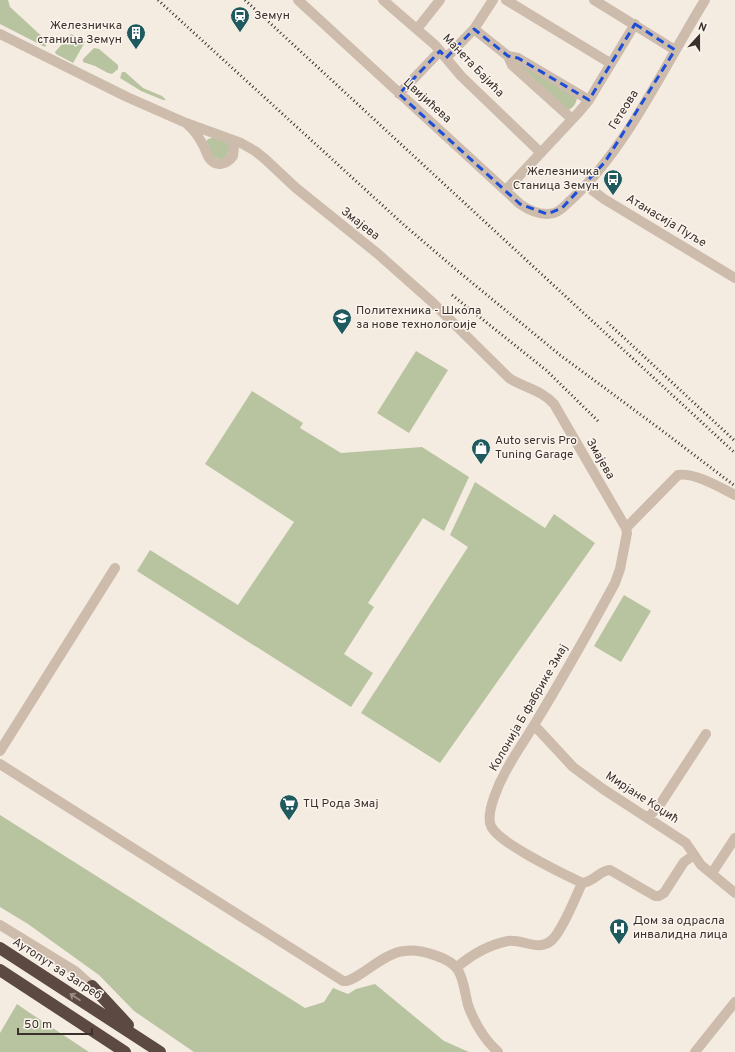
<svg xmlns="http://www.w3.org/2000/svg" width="735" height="1052" font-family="Overpass,sans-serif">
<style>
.green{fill:#b8c4a0}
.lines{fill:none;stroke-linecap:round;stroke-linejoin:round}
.minor{stroke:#cdbbac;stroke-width:10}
.highway{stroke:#5c4a42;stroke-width:12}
.rail{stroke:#3b302b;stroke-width:3;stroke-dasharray:1 3;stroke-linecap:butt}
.oneway{stroke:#9c8e87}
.marked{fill:none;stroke:#1d4ed8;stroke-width:3;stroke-dasharray:8 5;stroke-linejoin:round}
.labels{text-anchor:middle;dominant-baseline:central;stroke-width:3;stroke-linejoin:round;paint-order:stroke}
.poi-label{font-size:12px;fill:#3b302b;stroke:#fbf5ee;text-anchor:start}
.street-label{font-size:12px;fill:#3b302b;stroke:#fbf5ee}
</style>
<rect width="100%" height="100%" fill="#f4ebe1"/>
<path class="green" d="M0 0H8L10 7 48 42 45 47 0 24Z
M71 34 85 42 73 63 56 54 55 52Z
M94 48 99 49 118 65V69L112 74 108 73 95 66 83 62V59Z
M519 63 577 98C576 104 573 108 567 111L518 64Z
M122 72H125L143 88 162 96 166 100H163L141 91 120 78Z
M215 137 228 142 232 149 223 160 212 157 205 143 208 139Z
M416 351 448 370 409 433 377 413Z
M252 391 303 423 300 428 341 453 422 447 469 477 444 531 423 518 368 603 374 607 344 654 373 673 351 707 137 571 150 550 238 605 294 522 205 464Z
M475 482 545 528 554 514 595 543 440 763 361 713 468 547 450 535Z
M624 595 651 611 621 662 594 646Z
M0 815 305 1008 324 1002 333 988 348 994 356 989 375 984 444 1041 469 1052H194L134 1011 99 975 28 924 0 907Z
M17 1004 27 1011 89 1052H0V1033Z"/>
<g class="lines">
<path class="minor" d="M298 0 520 204C530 211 542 216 554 213 561 211 566 204 571 200 628 147 664 66 705 0
M383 0 435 45 461 76 541 153
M506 0 610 63
M594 0 675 50
M417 29 440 0
M474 29 508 56 512 65 572 119
M0 34 127 97 186 123 241 143 255 151 265 159 296 188 378 254 431 301 509 378C524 388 542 390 554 404L626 528 627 533 620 569 615 583C589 631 562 679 534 725 525 740 515 754 507 769 500 781 485 813 491 826 498 843 564 874 582 883 594 882 600 870 610 870L655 896H659L664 893 684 862 694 855
M508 56 518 58 589 100
M446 58 474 29 493 0
M399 94 440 51
M188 125C194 130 198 136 202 143 205 148 206 153 209 158 216 168 227 164 233 156L234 147 230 139
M590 182 592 190 604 199 735 278
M506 190 579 112 589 100 635 24
M626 528 678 475C694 472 721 488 735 495
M534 725 573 767 603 789 686 843 701 865 735 893
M0 751 115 568
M0 764 343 981C356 983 383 952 405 951 419 949 450 957 458 970 464 980 465 994 468 1005 474 1022 485 1040 498 1052
M648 818 661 803 706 734
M712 873 735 838
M0 925 75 971 92 986
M456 968C471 955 488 945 508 941 523 939 539 952 552 940 562 931 576 897 582 883
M695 1052 735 1002"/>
<path class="highway" d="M0 948 160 1052
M0 970 125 1052
M92 986 128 1025"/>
<path class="rail" d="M158 0 404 225 459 272 560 355 660 429 735 486
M245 0 735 453
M452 295 546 370 599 422
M607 322 735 441"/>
</g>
<defs><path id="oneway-shaft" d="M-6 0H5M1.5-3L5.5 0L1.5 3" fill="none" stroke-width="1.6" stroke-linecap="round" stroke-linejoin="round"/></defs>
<use class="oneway" href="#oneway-shaft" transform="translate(75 997) rotate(-147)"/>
<path class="marked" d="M635 24 675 50 605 162 562 208 547 214 520 204 399 94 440 51 446 58 474 29 508 56 518 58 589 100Z"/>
<defs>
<g id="station-pin" transform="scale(1)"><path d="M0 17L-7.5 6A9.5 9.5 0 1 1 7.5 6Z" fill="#1f5a5e" stroke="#fbf5ee"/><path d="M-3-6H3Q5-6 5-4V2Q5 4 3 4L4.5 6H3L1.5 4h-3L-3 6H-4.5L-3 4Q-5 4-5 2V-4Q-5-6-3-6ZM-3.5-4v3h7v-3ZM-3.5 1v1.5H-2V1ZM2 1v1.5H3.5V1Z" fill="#fff"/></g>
<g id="building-pin" transform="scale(1)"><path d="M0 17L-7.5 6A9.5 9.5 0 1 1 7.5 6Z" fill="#1f5a5e" stroke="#fbf5ee"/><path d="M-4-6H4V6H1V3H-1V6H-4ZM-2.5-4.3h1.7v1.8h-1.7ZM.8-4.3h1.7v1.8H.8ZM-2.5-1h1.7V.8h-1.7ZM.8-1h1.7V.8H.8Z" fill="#fff"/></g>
<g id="bus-pin" transform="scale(1)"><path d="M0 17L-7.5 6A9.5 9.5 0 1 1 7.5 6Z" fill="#1f5a5e" stroke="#fbf5ee"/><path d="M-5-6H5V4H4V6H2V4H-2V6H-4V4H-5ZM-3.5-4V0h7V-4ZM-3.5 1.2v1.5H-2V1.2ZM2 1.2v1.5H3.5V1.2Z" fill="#fff"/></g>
<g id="school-pin" transform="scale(1)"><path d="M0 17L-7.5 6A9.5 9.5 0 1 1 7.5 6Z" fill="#1f5a5e" stroke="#fbf5ee"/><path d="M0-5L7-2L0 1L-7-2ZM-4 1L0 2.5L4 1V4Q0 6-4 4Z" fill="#fff"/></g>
<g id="shop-pin" transform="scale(1)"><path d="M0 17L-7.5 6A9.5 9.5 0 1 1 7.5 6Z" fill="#1f5a5e" stroke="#fbf5ee"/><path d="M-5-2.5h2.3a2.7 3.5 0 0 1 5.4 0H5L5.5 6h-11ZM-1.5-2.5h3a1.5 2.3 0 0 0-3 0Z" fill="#fff"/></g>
<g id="supermarket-pin" transform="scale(1)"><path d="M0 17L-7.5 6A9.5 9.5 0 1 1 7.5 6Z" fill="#1f5a5e" stroke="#fbf5ee"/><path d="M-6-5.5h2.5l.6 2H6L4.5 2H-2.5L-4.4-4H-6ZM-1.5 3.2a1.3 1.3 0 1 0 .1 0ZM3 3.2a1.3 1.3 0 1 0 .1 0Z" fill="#fff"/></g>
<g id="hospital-pin" transform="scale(1)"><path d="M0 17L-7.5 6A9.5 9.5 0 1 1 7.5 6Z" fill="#1f5a5e" stroke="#fbf5ee"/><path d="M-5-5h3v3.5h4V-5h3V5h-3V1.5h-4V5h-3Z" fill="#fff"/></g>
</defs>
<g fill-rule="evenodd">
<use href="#station-pin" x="240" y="16"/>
<use href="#building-pin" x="136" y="33"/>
<use href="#bus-pin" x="613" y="179"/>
<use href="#school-pin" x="342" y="318"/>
<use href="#shop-pin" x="481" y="448"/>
<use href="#supermarket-pin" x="289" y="804"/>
<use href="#hospital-pin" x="619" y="928"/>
</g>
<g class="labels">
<g class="poi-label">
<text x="254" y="16">Земун</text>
<text x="122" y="26" text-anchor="end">Железничка<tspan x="122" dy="14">станица Земун</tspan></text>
<text x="599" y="172" text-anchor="end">Железничка<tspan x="599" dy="14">Станица Земун</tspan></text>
<text x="356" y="311">Политехника - Школа<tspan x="356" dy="14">за нове технологоије</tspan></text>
<text x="495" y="441">Auto servis Pro<tspan x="495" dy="14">Tuning Garage</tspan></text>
<text x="303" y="804">ТЦ Рода Змај</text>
<text x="633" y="921">Дом за одрасла<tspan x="633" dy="14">инвалидна лица</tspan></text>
</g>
<g class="street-label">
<text transform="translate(473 66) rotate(46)">Манета Бајића</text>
<text transform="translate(427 101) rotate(42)">Цвијићева</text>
<text transform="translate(624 110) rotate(-58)">Гетеова</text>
<text transform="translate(666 221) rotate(31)">Атанасија Пуље</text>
<text transform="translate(360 224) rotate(38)">Змајева</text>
<text transform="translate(600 459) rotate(60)">Змајева</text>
<text transform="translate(529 708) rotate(-60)">Колонија Б фабрике Змај</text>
<text transform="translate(642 798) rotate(33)">Мирјане Коџић</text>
<text transform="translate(57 969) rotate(33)">Аутопут за Загреб</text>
</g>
</g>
<g transform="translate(699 36) rotate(21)" stroke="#fbf5ee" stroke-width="3" paint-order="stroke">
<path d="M0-3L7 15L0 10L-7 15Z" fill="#3b302b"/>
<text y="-6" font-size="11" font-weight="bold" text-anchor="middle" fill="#3b302b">N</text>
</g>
<path d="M18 1028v6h74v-6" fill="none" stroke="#3b302b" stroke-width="2"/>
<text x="24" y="1028" font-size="12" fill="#3b302b" stroke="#fbf5ee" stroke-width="3" paint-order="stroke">50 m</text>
</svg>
